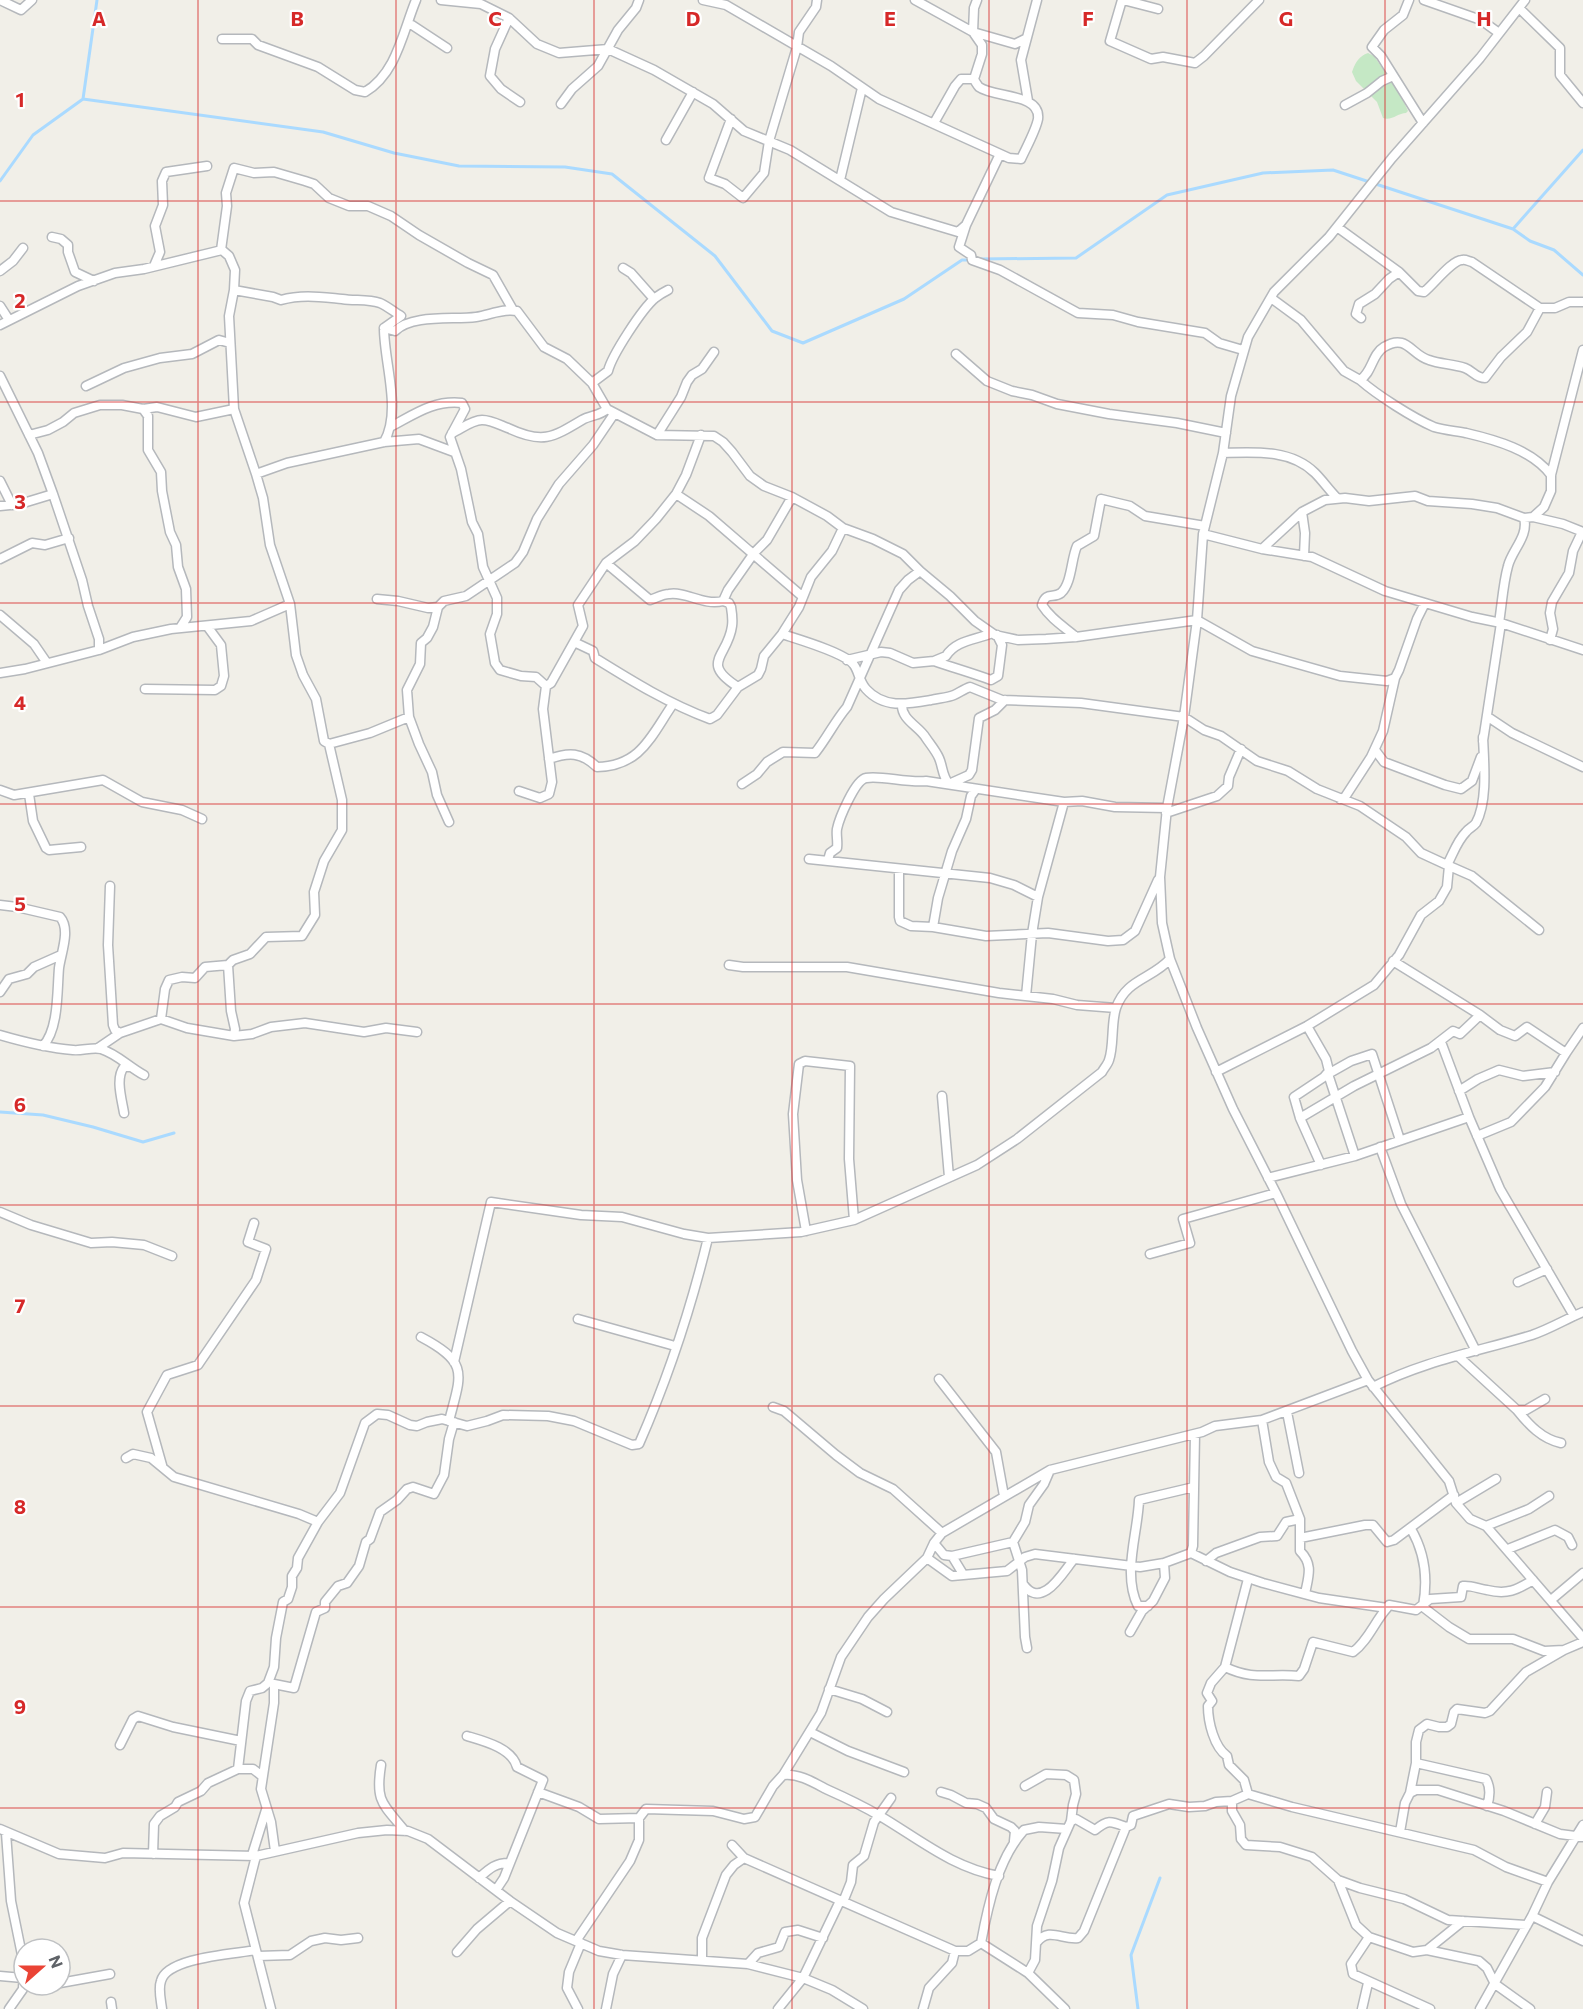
<svg xmlns="http://www.w3.org/2000/svg" width="1583" height="2009" font-family="Commissioner,sans-serif">
<style>
.green{fill:#c5e8c5}
.lines{fill:none;stroke-linecap:round;stroke-linejoin:round}
.stream{stroke:#aadaff;stroke-width:3}
.minor-casing{stroke:#b5b8bc;stroke-width:11}
.minor{stroke:#fff;stroke-width:8}
.grid{fill:none;stroke:#d62828;stroke-width:1.5;stroke-opacity:0.55}
.grid-label{font-size:20px;text-anchor:middle;font-weight:bold;fill:#d62828;stroke:#fff;stroke-width:4.5;stroke-linejoin:round;paint-order:stroke}
</style>
<rect width="100%" height="100%" fill="#f1efe8"/>
<path class="green" d="M1368 53 1374 56 1400 94 1408 111 1406 113C1398 113 1392 121 1383 118L1377 102 1356 81 1352 72C1355 63 1359 56 1368 53Z"/>
<g class="lines">
<path class="stream" d="M83 99 323 132 394 153 459 166 565 167 612 174 715 256 772 331 803 343 904 299 962 260H971
M0 181 33 135 83 99 97 0
M1513 229 1583 150
M981 259 1076 258 1167 195 1263 173 1333 170 1513 229 1530 241 1554 250 1583 275
M0 1112 43 1115 93 1127 143 1142 174 1133
M1138 2009 1131 1955 1160 1878"/>
<g class="minor-casing">
<path id="minor" d="M0 0 21 10 32 0
M441 0 481 4 509 18 537 44 559 53 608 49 654 70 713 104 744 131 790 150 891 212 958 232 966 225 1000 154
M703 0 726 5 831 66 879 99 1009 158 1021 159C1026 148 1036 130 1038 119 1041 93 994 98 979 87 978 86 974 80 974 79L982 54V45L973 32 974 8 977 0
M915 0 973 32 1015 44 1025 39
M1122 0 1110 41 1151 59 1163 57 1195 63 1204 56 1259 0
M1123 0 1158 9
M1409 0 1403 15 1384 30 1372 47 1381 56 1423 123
M1424 0 1481 20 1499 33
M1525 0 1480 58 1392 158 1329 237 1274 292 1248 337 1231 396 1223 453 1203 534 1197 620 1184 717 1167 808 1160 877 1162 923 1170 959 1197 1028 1233 1109 1276 1193 1352 1351 1368 1380 1449 1481 1456 1503 1470 1519 1486 1526 1583 1638
M1519 8 1560 48V75L1583 103
M509 18 495 49 490 76 501 89 520 102
M407 25H412L447 48
M222 39H252L258 45 318 67 355 90 365 92C397 73 403 31 416 0
M1028 101 1021 60 1037 0
M561 104 572 89 598 66 618 30 636 8 639 0
M1345 105 1367 93 1382 81 1393 76
M731 119 709 178 725 184 743 198 764 173 769 141 797 47 799 32 816 7 817 0
M934 123 955 86 961 79H974
M666 140 693 92
M840 180 862 88
M966 225 959 247 971 255 972 260 1000 270 1078 313 1113 315 1138 322 1205 333 1219 343 1243 350
M1337 227 1399 272 1418 291 1424 292C1433 285 1452 260 1462 260 1465 259 1468 261 1472 262L1540 308H1555L1569 302H1583
M52 237 61 239 68 245V252L75 272 94 281
M221 250 227 206 226 193 234 168 254 173 274 172 305 181 314 184 329 198 349 206H368L391 216 419 235 468 263 493 275 513 310
M154 266 160 252 155 226 163 205 162 181 166 172 207 166
M623 268 631 273 654 299
M0 271 13 261 23 248
M234 290 273 297 281 300C302 294 321 297 342 299 355 301 368 299 380 303 387 306 394 312 401 316L384 328
M1271 298 1301 320 1344 371 1360 380C1372 373 1372 354 1384 347 1407 333 1411 355 1429 360 1440 364 1453 364 1465 368 1473 371 1476 378 1485 378L1501 357 1527 332 1540 308
M0 306 9 320
M1361 318 1356 314 1359 304 1375 294 1389 279 1399 272
M0 325 78 286 115 273 144 269 222 250 229 256 235 270 234 290 229 316 234 409
M956 354 987 381 1012 391 1032 395 1057 404 1109 414 1177 423 1226 433
M0 376 38 453 53 494 82 580 88 606 99 639V650
M1360 380C1377 395 1413 418 1434 427 1444 430 1456 431 1466 433 1496 440 1532 450 1551 475
M592 383 608 371C612 355 642 309 655 298 659 295 664 292 668 290
M86 386 124 368 160 358 192 354 219 340 230 343
M143 409 148 416V450L161 472 162 491 170 532 176 545 178 567 186 589 187 617 180 628
M390 427C415 414 433 400 462 403L465 409 450 437 461 469 472 522 478 534 483 567 497 598V614L490 634 495 663 500 670 521 676 536 677 546 686
M452 433C461 429 472 420 482 420 491 420 500 425 508 428 542 444 552 438 582 420 590 415 600 416 607 409
M29 435 48 430 63 422 74 413 100 405H122L143 409 157 407 196 417 234 409 256 474 287 463 384 442 419 439 454 452
M657 435 681 397 687 382 692 375 702 369 714 352
M384 442C402 411 384 363 384 328L395 331C412 314 453 320 476 317 490 315 503 308 517 311L544 347 567 359 592 383 607 409 657 435 714 436 723 442 732 452 750 476 764 486 792 497 827 516 843 528 873 539 903 554 920 571 950 596 975 621 995 635 1018 640 1046 639 1076 637 1197 620 1252 651 1340 676 1387 681 1395 678 1399 670 1417 619 1425 603
M1223 453C1254 452 1291 449 1315 473 1323 481 1329 490 1337 498
M0 481 12 505
M676 494 709 516 803 597
M0 506 20 504 53 494
M1302 512 1305 533 1304 556
M1533 517 1563 524 1583 532
M1203 534 1262 549 1312 557 1385 591 1472 617 1501 623 1583 650
M1262 549 1302 512 1325 500 1345 498 1369 501 1415 496 1428 501 1472 504 1497 508 1524 518 1533 517 1544 507 1551 491V475L1583 350
M0 559 32 543 45 545 69 538
M606 563 650 600C656 598 663 594 669 594 686 591 703 606 723 601L728 590 754 553 767 540 792 497
M377 599 398 601 428 608 438 607
M723 601 729 603 731 607C732 613 733 619 732 626 728 657 699 662 738 687
M0 615 34 644 47 663
M1499 623C1502 604 1503 584 1508 566 1512 550 1529 536 1524 518
M782 634C797 639 846 653 854 665 859 672 859 681 866 689 884 709 908 704 931 700 938 698 947 698 954 695 959 693 964 689 970 687L1002 700 1081 703 1184 717 1204 730 1221 736 1257 761 1288 771 1317 789 1360 806 1406 837 1421 853 1447 865C1453 854 1457 841 1466 832 1469 828 1473 827 1476 823 1488 801 1484 762 1483 737
M1076 637C1063 626 1051 619 1042 605 1046 591 1053 599 1061 593 1072 583 1071 559 1077 546L1094 536 1101 499 1130 506 1145 516 1205 526
M1550 640 1553 629 1550 613 1552 602 1569 573 1573 551 1582 532
M574 642 593 651 595 658C632 681 669 704 710 719L717 715 738 687 758 675 761 669 764 656 782 634 799 607 811 577 832 551 843 528
M847 660 881 652 890 653 913 663 934 661 946 656C956 640 976 640 992 633
M934 661C954 668 972 673 991 680L998 676 1002 645 997 635
M0 673 25 669 99 650 133 637 171 629 251 621 290 604
M145 689 215 690 221 686 224 676 221 645 207 626
M902 704C901 720 919 726 926 738 930 744 936 751 939 758 943 767 942 776 949 784L969 775 972 770 979 718 995 710 1005 700
M1488 717 1512 733 1583 767
M1483 741 1501 623
M329 744 370 733 409 717
M1375 750 1384 762 1445 785 1461 789 1472 781 1481 757
M549 759C569 752 581 752 597 767 641 766 651 736 673 704
M742 784 757 774 767 762 783 752 815 753C827 738 835 721 847 707L899 590 908 580 920 571
M0 790 14 795 103 780 142 802 182 810 202 819
M519 791 540 798 549 794 552 782 543 709 546 686 551 683 583 626 578 605 606 563 635 541 656 519 676 494 686 475 701 435
M29 794 33 821 46 848 49 850 81 847
M1340 799 1345 797 1371 757 1383 731 1395 678
M1166 813 1217 796 1228 786 1229 777 1241 749
M449 822 437 795 432 772 419 744 409 717 407 690 420 664 421 643 427 638 433 627 438 607 444 601 466 596 515 563 523 552 537 519 559 484 593 445 614 414
M809 859 990 878 1014 885 1038 897
M828 860 830 853 837 848C838 841 836 835 837 829 839 819 855 780 866 778 880 775 907 783 926 781L1064 802 1082 801 1115 807 1167 808
M1447 865 1472 876 1539 930
M899 870V917L900 921 911 926 933 927 986 936 1048 933 1108 941 1123 940 1135 931 1158 880
M110 886 108 945 113 1025 115 1030 120 1033
M0 905 17 907 60 917C71 929 61 953 59 968 57 990 59 1029 43 1046
M933 927 938 898 952 851 966 819 971 796 976 789
M1393 961 1480 1015
M228 965 231 1011 235 1029 234 1036
M729 965 743 967H847L999 993 1053 999 1077 1005 1116 1008
M0 992 9 979 27 974 34 967 61 955
M1026 996 1032 934 1038 897 1064 802
M161 1019 165 989 169 980 182 977 195 978 205 967 228 965 233 960 250 954 266 937 302 936 315 915 314 892 324 861 342 830V800L329 744 324 741 316 699 303 675 296 655 290 604 270 545 263 498 256 474
M1307 1026 1326 1059 1329 1071 1324 1077 1294 1097 1300 1118 1321 1165
M0 1035C24 1042 48 1048 73 1050 82 1051 92 1047 101 1049 117 1054 129 1067 144 1075
M1441 1042 1469 1117
M98 1048 120 1033 161 1019 187 1028 234 1036 252 1034 271 1027 305 1023 364 1032 386 1028 417 1032
M1216 1072 1307 1026 1374 985 1399 955 1421 915 1439 901 1447 887 1449 866
M1459 1091 1478 1079 1499 1070 1523 1076 1555 1072
M942 1096 949 1177
M124 1113C122 1100 115 1078 124 1067H129
M1300 1118 1354 1086 1431 1048 1453 1031 1460 1034 1480 1015 1500 1030 1515 1036 1527 1027 1566 1053 1583 1028
M1477 1136 1511 1122 1545 1087 1566 1053
M1380 1147 1401 1204 1476 1351
M1355 1156 1328 1074 1351 1061 1372 1054 1400 1140
M1268 1178 1355 1156 1469 1117 1500 1189 1574 1316
M0 1212 31 1225 91 1243 112 1242 144 1245 172 1256
M806 1231 797 1180 793 1114 799 1064 805 1061 850 1066 849 1159 854 1220
M1150 1254 1190 1243 1183 1219 1276 1193
M1518 1282 1547 1269
M578 1319 675 1346
M421 1337C470 1363 461 1374 449 1421
M1458 1356 1517 1410H1526L1545 1399
M454 1362 491 1202 581 1215 622 1217 684 1234 708 1238 801 1232 854 1220 977 1165 1017 1139 1102 1072C1104 1068 1108 1064 1109 1060 1114 1047 1111 1023 1116 1008 1126 979 1152 979 1170 959
M939 1379 996 1452 1004 1496
M1373 1387C1423 1361 1480 1351 1532 1335 1550 1329 1566 1319 1583 1312
M773 1407 784 1411 836 1455 860 1473 893 1489 942 1533
M1517 1410C1529 1425 1542 1439 1561 1443
M1287 1412 1299 1473
M1262 1420 1269 1462 1276 1477 1286 1483 1300 1519V1551C1314 1565 1308 1577 1305 1594
M126 1458 133 1454 151 1458 174 1477 299 1514 318 1522 340 1493 365 1423 377 1414 388 1415 410 1425 417 1426 427 1422 442 1419 467 1426 487 1421 503 1415 548 1416 574 1421 632 1445 639 1444C668 1378 691 1308 708 1238
M162 1465 147 1412 167 1375 198 1365 200 1362 256 1280 266 1249 248 1242 254 1223
M1456 1503 1496 1479
M1486 1526 1529 1509 1549 1496
M1411 1529C1425 1553 1428 1579 1423 1606
M1300 1538 1365 1525H1373L1387 1542 1394 1540 1454 1495
M1013 1542 1022 1570 1025 1637 1027 1648
M934 1543 944 1555 952 1556 1013 1542 1025 1522 1029 1505 1044 1484 1050 1470
M1508 1549 1555 1530 1568 1537 1572 1545
M1191 1553 1193 1546 1195 1434
M952 1556 963 1574
M927 1558 952 1576 1007 1571 1025 1557 1035 1554 1140 1567 1164 1563 1191 1553 1230 1572 1263 1583 1319 1598 1387 1608 1389 1605 1416 1610 1430 1599 1461 1597 1463 1586C1471 1585 1479 1589 1487 1590 1507 1595 1517 1590 1533 1580
M1206 1561 1216 1553 1260 1537 1277 1536 1286 1522 1300 1519
M1248 1579 1225 1667 1211 1683 1207 1693 1212 1701 1208 1706C1208 1722 1214 1747 1227 1756L1229 1765 1244 1780 1248 1794
M1023 1584C1042 1611 1063 1572 1074 1559
M1551 1600 1583 1573
M1148 1606H1138C1122 1574 1138 1533 1139 1500L1194 1487
M1423 1607 1449 1627 1469 1639H1513L1544 1651 1564 1650 1583 1642
M1130 1632 1142 1611 1153 1601 1165 1578 1164 1563
M1225 1667C1254 1681 1270 1673 1299 1676L1304 1669 1313 1642 1353 1652C1368 1641 1375 1621 1387 1608
M829 1689 862 1699 887 1712
M810 1732 848 1751 904 1772
M467 1736C484 1741 512 1748 517 1767L543 1780 504 1878 496 1890
M120 1745 133 1719 138 1716 173 1727 241 1741
M1416 1763 1486 1779C1491 1788 1490 1797 1487 1806
M381 1765C375 1802 383 1804 405 1831
M238 1769 246 1701 250 1691 262 1688 268 1683 274 1667 276 1638 283 1602 288 1599 292 1587V1576L297 1568 298 1558 318 1522
M783 1775 821 1713 841 1657 868 1617 884 1599 927 1558 934 1543 942 1533 1050 1470 1202 1432 1215 1426 1262 1420 1368 1380
M1025 1786 1046 1774 1066 1775 1074 1780 1076 1794 1073 1805 1071 1821 1059 1848 1052 1881 1037 1926 1035 1960 1028 1973
M538 1792 579 1807 599 1819 639 1818
M941 1792 951 1795 966 1803 977 1804 986 1808 994 1819 1011 1827 1015 1831 1014 1841
M1410 1793 1416 1763V1742L1419 1730 1427 1724 1439 1727H1447L1451 1724 1454 1712 1457 1709 1485 1713 1490 1711 1526 1672 1564 1650
M1232 1801V1811L1240 1825 1241 1839 1246 1845 1280 1847 1312 1857 1338 1880 1360 1888 1404 1899 1448 1920 1527 1925
M1071 1821 1076 1819 1095 1830C1108 1819 1111 1821 1126 1827L1131 1825 1133 1816 1169 1804 1189 1807 1205 1806 1216 1802 1232 1801 1248 1794 1292 1807 1474 1850 1506 1867 1548 1882
M1535 1824 1545 1807 1547 1792
M0 1829 59 1854 105 1858 123 1853 256 1856 358 1833 387 1830 408 1831 428 1839 510 1901 557 1933 599 1951 622 1955 748 1964 803 1978 832 1990 863 2009
M1400 1832 1405 1803 1410 1793 1416 1790H1438L1504 1811 1560 1834 1583 1837
M6 1833 11 1901 24 1965 23 1989 9 2009
M732 1845 744 1858 955 1951H968L981 1943
M275 1851 271 1822 261 1789 274 1703V1684L294 1688 316 1612 325 1608V1602L338 1586 347 1583 359 1566 366 1542 370 1539 380 1512 397 1500 407 1489 413 1487 434 1494 444 1475 449 1439 454 1422
M153 1854 154 1824 160 1816 175 1807 178 1802 201 1791 208 1783 238 1769H253L262 1776
M252 1855 266 1810
M256 1856 244 1903 271 2009
M479 1878C489 1869 495 1863 509 1863
M1338 1880 1356 1925 1369 1937 1413 1952 1427 1950 1463 1921
M843 1902 851 1882 853 1865 864 1856 874 1822 891 1798
M1532 1916 1583 1941
M1369 1937 1351 1964 1353 1974 1430 2009
M576 1941 630 1861 639 1840V1818L646 1809 713 1811 744 1819 755 1817 773 1786 783 1775C798 1773 813 1782 826 1789 844 1797 863 1806 880 1816 919 1839 953 1868 999 1876
M1037 1942C1049 1927 1062 1940 1078 1938L1084 1931 1126 1827
M1427 1950 1479 1961 1487 1968 1495 1984 1530 2009
M457 1952 477 1929 510 1901
M258 1956 290 1955 311 1941 325 1938 341 1940 358 1938
M702 1960V1938L726 1875 734 1865 744 1858
M748 1964 758 1953 779 1947 785 1932 798 1930 823 1938
M0 1976 23 1978
M60 1983 110 1974
M111 2002 112 2009
M162 2009C161 2001 158 1989 161 1981 167 1957 236 1954 256 1950
M578 2009 567 1988 569 1972 581 1943
M606 2009 613 1974 622 1955
M778 2009 803 1978 840 1901
M923 2009 929 1988 952 1963 955 1951
M1065 2009 1028 1973 981 1943C988 1905 998 1859 1024 1830L1039 1827 1067 1829
M1362 2009 1368 1983
M1480 2009 1532 1916 1548 1882 1583 1825"/>
</g>
<use href="#minor" class="minor"/>
</g>
<path class="grid" d="M198 0V2009M396 0V2009M594 0V2009M792 0V2009M989 0V2009M1187 0V2009M1385 0V2009M0 201H1583M0 402H1583M0 603H1583M0 804H1583M0 1004H1583M0 1205H1583M0 1406H1583M0 1607H1583M0 1808H1583"/>
<g class="grid-label">
<text x="99" y="26">A</text>
<text x="297" y="26">B</text>
<text x="495" y="26">C</text>
<text x="693" y="26">D</text>
<text x="890" y="26">E</text>
<text x="1088" y="26">F</text>
<text x="1286" y="26">G</text>
<text x="1484" y="26">H</text>
<text x="20" y="107">1</text>
<text x="20" y="308">2</text>
<text x="20" y="509">3</text>
<text x="20" y="710">4</text>
<text x="20" y="911">5</text>
<text x="20" y="1112">6</text>
<text x="20" y="1313">7</text>
<text x="20" y="1514">8</text>
<text x="20" y="1714">9</text>
</g>
<g transform="translate(42 1967) rotate(69)"><circle r="28" fill="#ffffff" stroke="#bfc1c3" stroke-width="1.5"/>
<path d="M0-4.5L10 22L0 15L-10 22Z" fill="#ea4335"/>
<text y="-9" font-size="16" font-weight="bold" text-anchor="middle" fill="#5f6368">N</text>
</g>
</svg>
